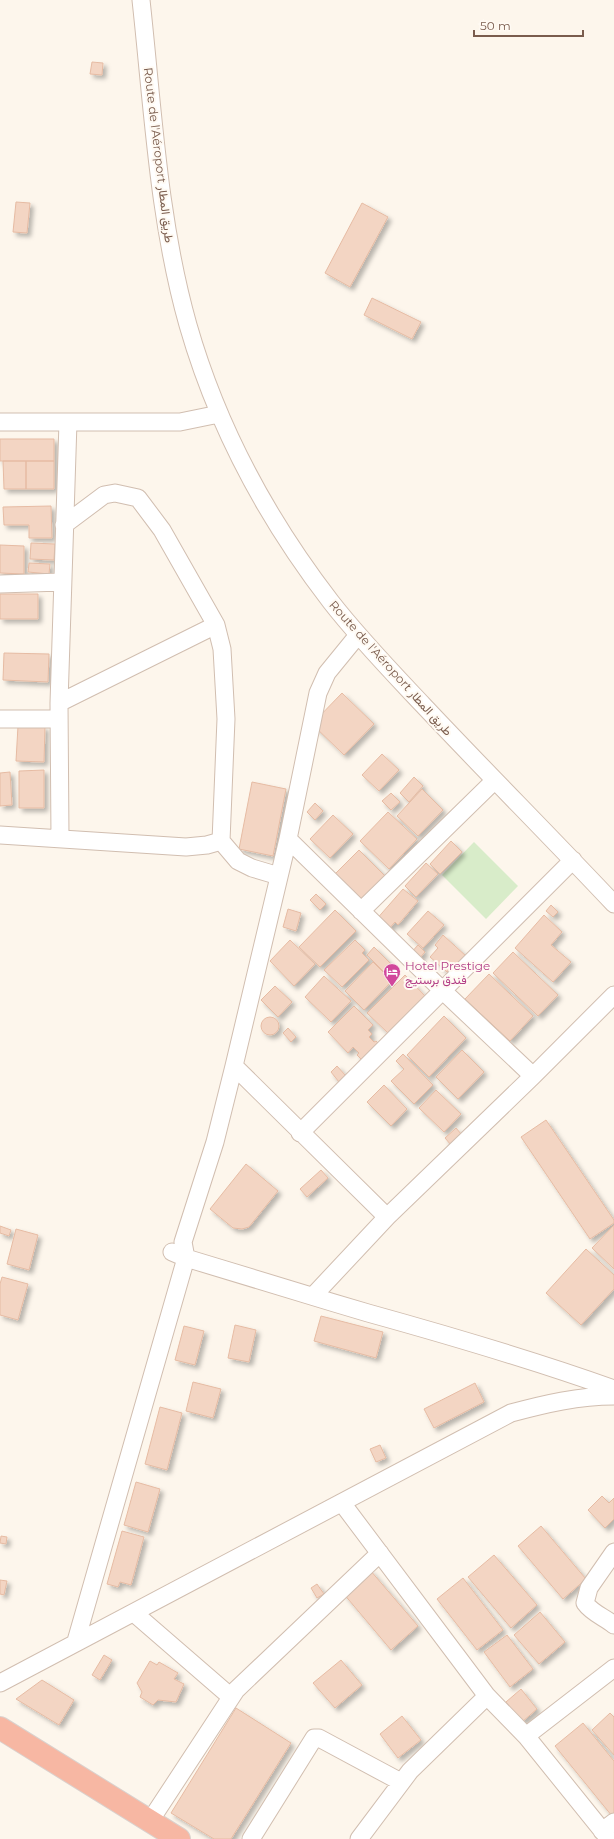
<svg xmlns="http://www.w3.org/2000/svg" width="614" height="1839" font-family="Montserrat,Vazirmatn,sans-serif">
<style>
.green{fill:#d8ecc9}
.building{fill:#f3d5c3;stroke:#e6bba3;filter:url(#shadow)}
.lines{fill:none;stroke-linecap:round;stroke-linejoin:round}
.minor-casing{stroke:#d1beb0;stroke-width:19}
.highway-casing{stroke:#dad1cd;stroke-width:24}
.minor{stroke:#fff;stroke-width:17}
.highway{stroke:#f7b7a3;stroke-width:22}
.labels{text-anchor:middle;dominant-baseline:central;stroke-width:4;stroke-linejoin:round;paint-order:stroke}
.street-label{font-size:12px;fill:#7a5c4d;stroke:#fffaf3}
.hotel-label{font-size:12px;fill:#b23c85;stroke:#fffaf3;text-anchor:start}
</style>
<defs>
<filter id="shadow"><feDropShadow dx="3.5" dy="3.5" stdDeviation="2" flood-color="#0004"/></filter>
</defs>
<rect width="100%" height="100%" fill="#fdf6ec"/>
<path class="green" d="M474 842 518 886 486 919 442 875Z"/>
<path class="building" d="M92 62 103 63 102 75 90 74Z
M16 202 30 203 27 233 13 232Z
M362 203 388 217 350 287 325 273Z
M372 298 421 322 412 339 364 315Z
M0 439H54V461H0Z
M3 461H26V489H4Z
M26 461H54V489H26Z
M51 506 52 538H29V525H4L3 507Z
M31 543 55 544 54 560 30 559Z
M0 545 24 546V574L0 573Z
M29 563 50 564 49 574 28 572Z
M0 594H38V619H0Z
M4 653 49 654 48 682 3 680Z
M342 693 374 724 344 755 312 724Z
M18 726 45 727 44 762 16 761Z
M382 754 399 770 379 791 362 775Z
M44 770V808H19V771Z
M10 772 12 805 0 806V773Z
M414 777 423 786 409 802 400 793Z
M252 782 286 789 273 856 239 849Z
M422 789 443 810 418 836 397 816Z
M391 793 400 802 391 810 382 801Z
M315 803 323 811 315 820 307 812Z
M388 812 417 839 389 869 360 841Z
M333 815 353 834 330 858 310 839Z
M451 841 462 852 440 874 430 864Z
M359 850 389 880 360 908 330 879Z
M426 863 438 874 416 897 405 886Z
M403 889 418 901 398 925 395 922 387 931 375 921Z
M316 894 326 904 320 910 310 900Z
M551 905 558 912 553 917 546 911Z
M288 909 301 913 296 931 283 927Z
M335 910 356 931 320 967 299 947Z
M428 911 444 925 423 948 407 934Z
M544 915 562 932 551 945 571 962 553 982 515 948Z
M443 935 466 956 453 971 450 968 447 972 430 957 438 948 435 945Z
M290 940 315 964 294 986 270 961Z
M355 940 365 950 362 953 369 960 342 987 324 970Z
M418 945 425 952 417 961 410 954Z
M374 947 391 964 384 972 367 955Z
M513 952 558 995 538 1016 493 973Z
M373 962 392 981 364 1010 345 991Z
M489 974 533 1016 510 1041 465 999Z
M405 975 427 998 390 1035 367 1013Z
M324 976 351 1001 331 1022 305 997Z
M275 986 292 1002 278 1017 261 1000Z
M354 1006 373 1025 368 1030 372 1034 369 1037 374 1042 376 1041 381 1046 364 1062 357 1055 359 1053 353 1047 348 1053 328 1032Z
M444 1016 466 1038 429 1077 407 1055Z
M261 1026a9 9 0 1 1 18 0a9 9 0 1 1-18 0Z
M288 1028 296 1037 291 1042 283 1033Z
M462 1050 484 1072 458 1099 436 1077Z
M403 1054 433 1085 414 1104 391 1081 404 1069 396 1061Z
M337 1066 346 1076 339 1082 331 1072Z
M384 1085 407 1109 391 1126 367 1102Z
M436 1090 461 1114 444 1132 419 1108Z
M546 1120 614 1220V1223L590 1239 521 1137Z
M456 1128 462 1135 451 1145 445 1138Z
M246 1164 278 1191 249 1227 242 1229 233 1228 210 1209Z
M321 1170 328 1178 307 1197 300 1189Z
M614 1225V1269L592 1248Z
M0 1226 11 1230 9 1236 0 1233Z
M16 1229 38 1235 29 1270 7 1264Z
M586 1249 614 1275V1289L581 1325 546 1293Z
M2 1277 28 1284 18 1320 0 1315V1284Z
M321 1316 383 1332 376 1358 314 1341Z
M235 1325 256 1330 249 1362 228 1358Z
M184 1326 204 1331 195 1365 175 1360Z
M193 1382 221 1389 213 1418 186 1411Z
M475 1383 484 1402 434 1428 424 1409Z
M160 1407 182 1413 167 1470 145 1464Z
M380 1445 386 1458 376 1462 370 1449Z
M136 1482 160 1489 148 1532 124 1525Z
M602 1496 609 1503 614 1498V1519L605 1528 588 1510Z
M541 1526 586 1579 563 1599 518 1546Z
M122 1531 144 1537 131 1585 120 1582 118 1587 107 1584Z
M1 1536 7 1537 6 1544 0 1543Z
M494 1555 537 1605 511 1628 468 1577Z
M370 1570 418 1626 391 1650 343 1593Z
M463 1578 503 1630 477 1650 437 1599Z
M0 1580 7 1581 4 1595 0 1594Z
M317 1584 324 1594 317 1598 311 1588Z
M540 1612 565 1642 539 1664 514 1635Z
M507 1635 533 1669 510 1687 484 1652Z
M104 1655 112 1660 100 1680 92 1675Z
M341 1660 362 1685 335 1708 313 1683Z
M150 1661 157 1665 159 1662 178 1673 174 1679 184 1684 176 1702 158 1700 153 1705 140 1697 142 1692 137 1683Z
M42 1680 74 1700 59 1725 16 1699Z
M521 1689 537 1709 522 1722 506 1702Z
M236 1708 291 1743 231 1839H214L171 1813Z
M610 1713 614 1717V1755L592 1730Z
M402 1716 421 1740 398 1758 380 1734Z
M583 1723 614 1761V1815L612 1816 555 1746Z"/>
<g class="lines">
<g class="minor-casing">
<path id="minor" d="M141 0C153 109 158 219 188 325 217 426 267 519 331 602 359 638 391 671 423 705 486 772 551 837 614 904
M0 422H180L219 414
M64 525 104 495 115 493 138 498 162 530 216 625 222 649 226 719 221 841
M0 584 62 582
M59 703 216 625
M0 719H59
M0 835 186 847 207 845 221 841 238 861 252 868 279 876
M60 838 59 703 68 422
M288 839 442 990 533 1076
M361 911 494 781
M234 1066 387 1217
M300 1133 573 860
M172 1252 186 1258C246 1276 307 1295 368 1313 451 1336 533 1360 614 1389
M313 1296 387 1217 533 1076 614 995
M342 1503 487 1696 526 1736 609 1839
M614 1552 589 1588 585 1603C592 1613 604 1617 614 1625
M134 1613 231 1697
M76 1641 186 1258 183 1242 215 1142 234 1066 288 839 318 693 327 673 358 635
M0 1683 511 1413C545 1404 578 1396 614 1396
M526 1736 614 1668
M150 1821 236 1690 380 1553
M602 1831 614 1822
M251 1839 314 1738H319L401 1782
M359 1839 410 1771 487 1696"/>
</g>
<g class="highway-casing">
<path id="highway" d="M0 1728 179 1839"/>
</g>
<use href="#minor" class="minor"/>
<use href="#highway" class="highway"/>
</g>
<defs>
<g id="hotel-pin" transform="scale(0.9)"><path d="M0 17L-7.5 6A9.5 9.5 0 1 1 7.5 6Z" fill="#d1479c" stroke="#fffaf3"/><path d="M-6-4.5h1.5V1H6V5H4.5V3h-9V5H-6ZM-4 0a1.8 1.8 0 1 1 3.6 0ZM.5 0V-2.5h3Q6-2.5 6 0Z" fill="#fff"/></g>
</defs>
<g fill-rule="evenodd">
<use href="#hotel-pin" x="392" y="972"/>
</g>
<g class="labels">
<g class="street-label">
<text transform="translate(159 155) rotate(83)">Route de l'Aéroport طريق المطار</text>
<text transform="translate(391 668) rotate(48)">Route de l'Aéroport طريق المطار</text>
</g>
<g class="hotel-label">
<text x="405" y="965">Hotel Prestige<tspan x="405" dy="14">فندق برستيج</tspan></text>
</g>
</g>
<path d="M474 30v6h109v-6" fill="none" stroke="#7a5c4d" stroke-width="2"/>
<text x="480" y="30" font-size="12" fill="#7a5c4d" stroke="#fffaf3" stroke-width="3" paint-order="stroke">50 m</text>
</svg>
